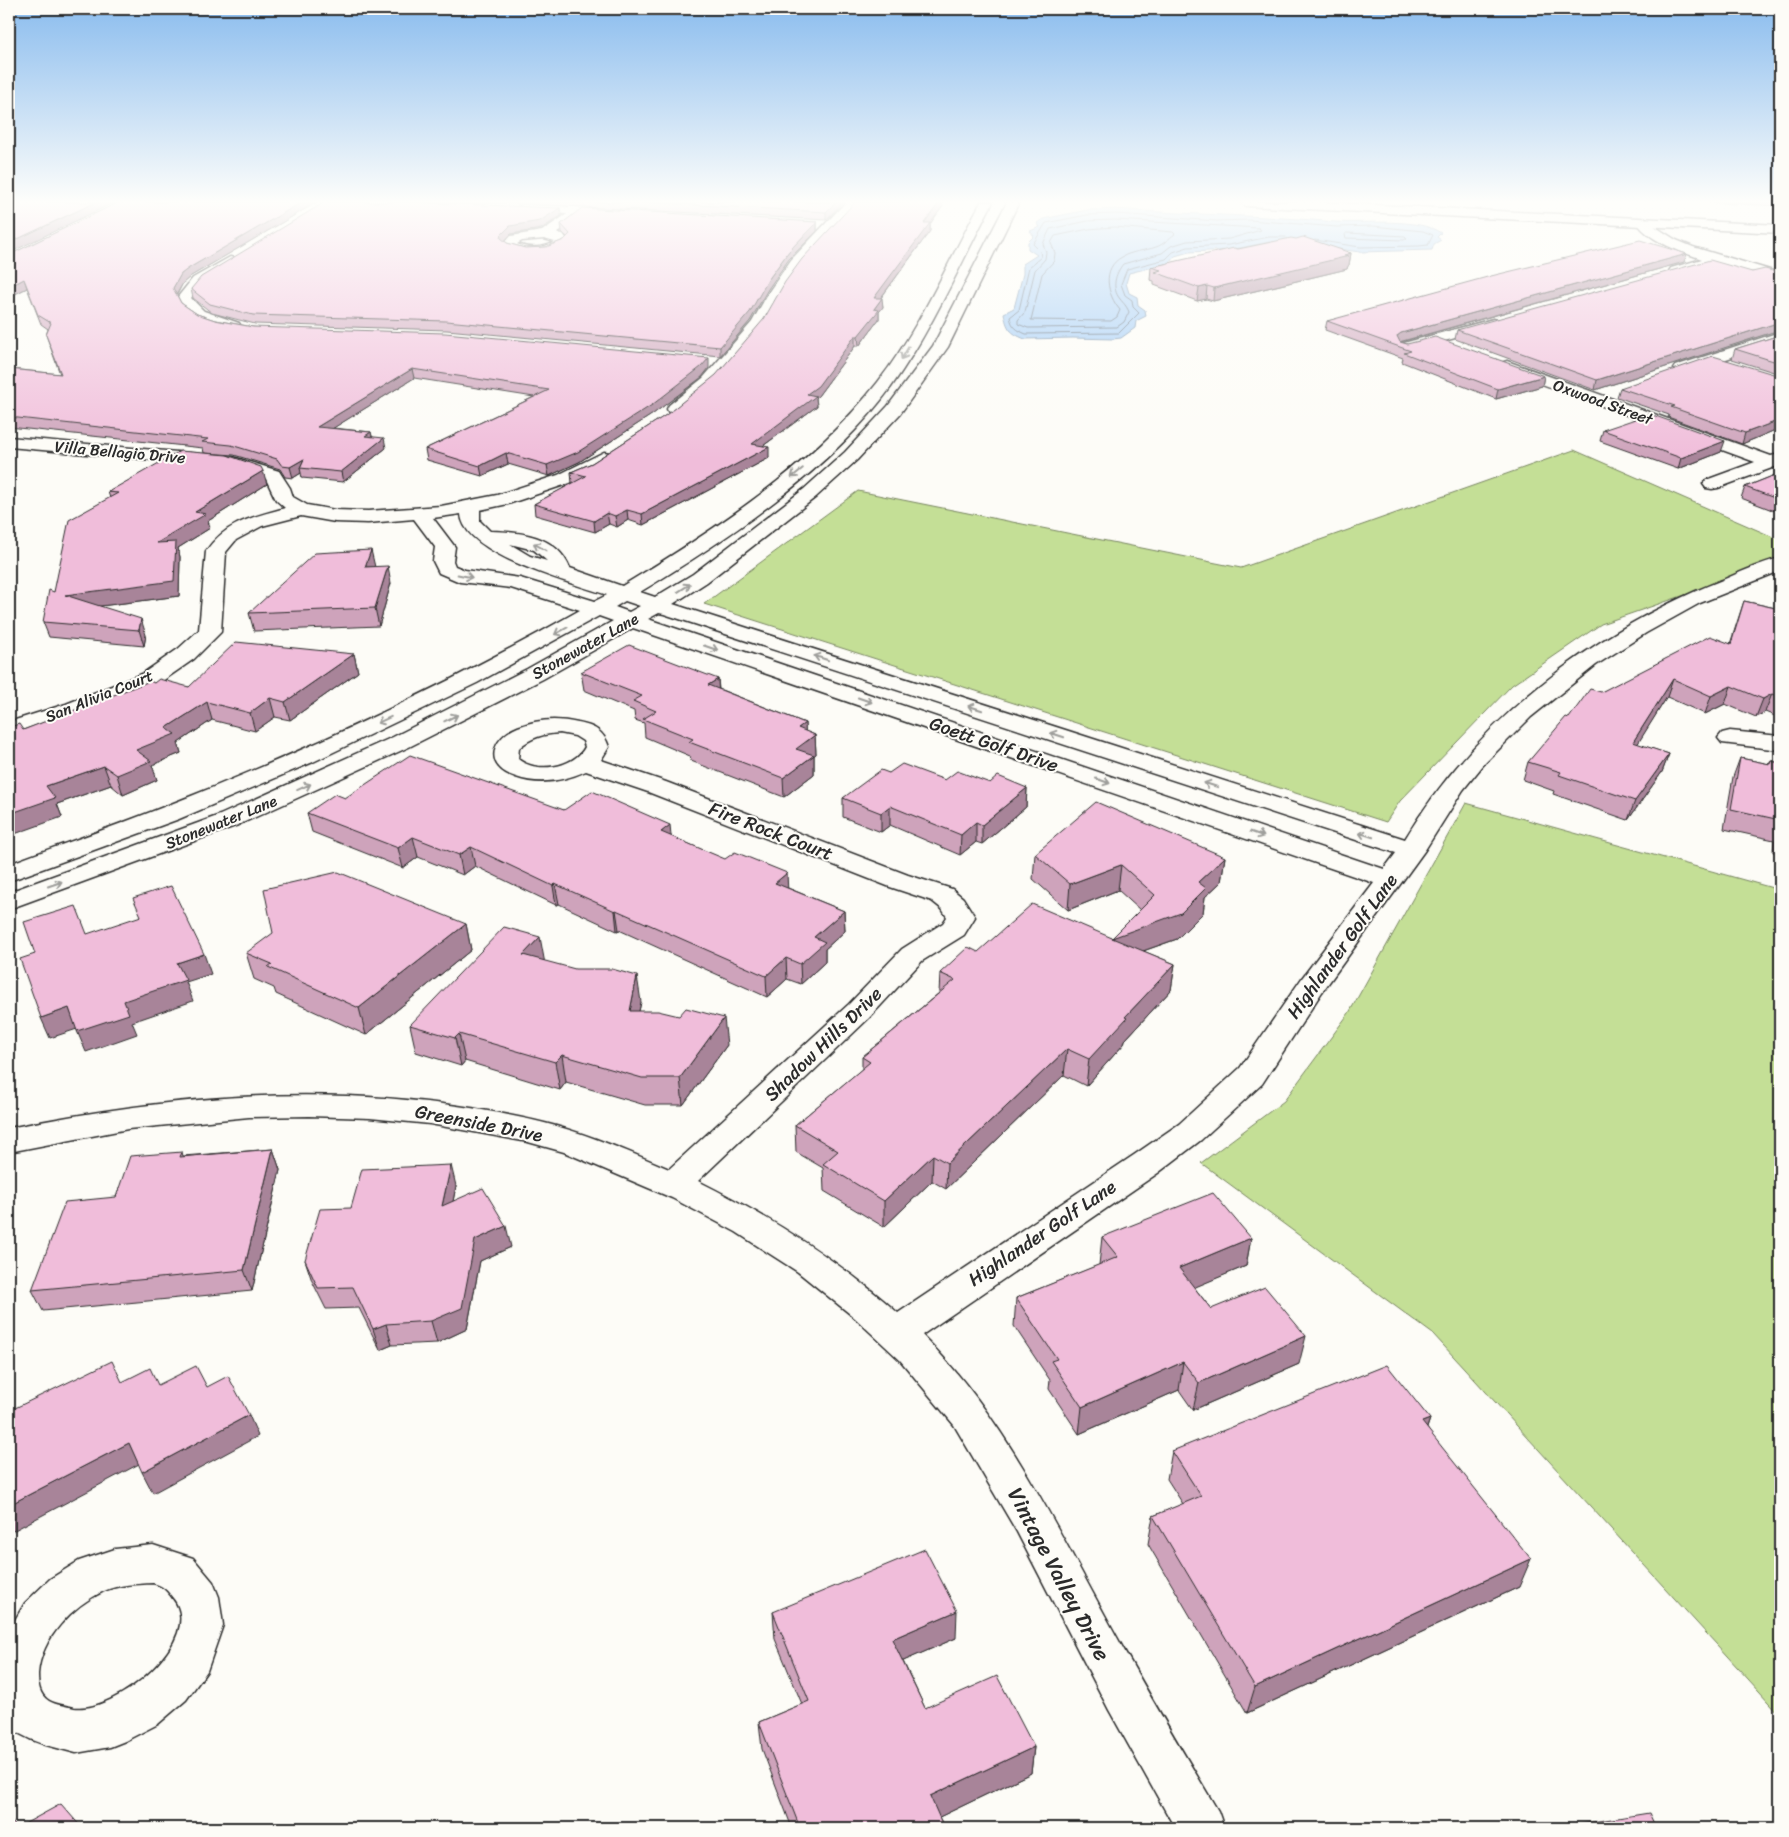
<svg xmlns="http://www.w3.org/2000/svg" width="1789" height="1837" font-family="Sriracha,sans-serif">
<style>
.green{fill:#c4df96;stroke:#788560}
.water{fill:#9dc9f6;stroke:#6f8aa5}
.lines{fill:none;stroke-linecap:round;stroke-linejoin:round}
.shore{stroke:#596a7c;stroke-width:1}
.minor-casing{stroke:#2b2b2b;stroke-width:3}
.primary-casing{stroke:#2b2b2b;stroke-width:3}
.minor{fill:#fdfcf7;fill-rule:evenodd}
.primary{fill:#fdfcf7;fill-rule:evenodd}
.wall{fill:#cea3bb;stroke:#2b2b2b}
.shaded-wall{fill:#a88499;stroke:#2b2b2b}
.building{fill:#f0bdda;stroke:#2b2b2b}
.oneway{stroke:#9e9e9b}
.labels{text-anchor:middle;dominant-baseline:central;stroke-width:4;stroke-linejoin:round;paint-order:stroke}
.far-street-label{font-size:16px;fill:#2b2b2b;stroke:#fdfcf7}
.street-label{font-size:19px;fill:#2b2b2b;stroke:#fdfcf7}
.near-street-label{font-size:22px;fill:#2b2b2b;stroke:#fdfcf7}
</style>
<rect width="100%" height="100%" fill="#fdfcf7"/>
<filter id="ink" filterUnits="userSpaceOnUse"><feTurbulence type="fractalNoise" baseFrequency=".02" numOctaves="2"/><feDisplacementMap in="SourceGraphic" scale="10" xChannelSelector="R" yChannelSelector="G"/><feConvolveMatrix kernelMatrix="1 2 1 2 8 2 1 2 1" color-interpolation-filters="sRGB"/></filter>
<g filter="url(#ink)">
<path class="green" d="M1574 450 1780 540V562L1601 624 1512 685 1400 801 1386 822 704 604 858 491 1241 568Z
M1466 803 1780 890V1714L1433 1334 1201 1163 1284 1101 1349 1013Z"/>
<path class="water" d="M1115 209C1189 215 1263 215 1336 222 1364 224 1418 217 1441 233L1437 237 1441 240 1434 244 1432 250 1360 252 1296 243 1270 242 1230 250 1189 252 1175 256 1169 263 1129 273 1126 283 1129 293 1137 297 1138 305 1145 310 1146 316 1136 321 1135 328 1121 338 1113 339 1073 338 1025 339C1010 333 1007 329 1004 313L1014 308 1023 274V264L1037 255 1028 249V242L1034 236 1030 231 1040 227 1037 223 1043 219 1087 210Z"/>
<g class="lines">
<path class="shore" d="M1115 220 1259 228 1261 230 1229 239 1187 241 1171 246 1162 253 1123 264C1115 274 1111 288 1120 299 1124 304 1126 305 1129 312L1124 322 1117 327 1028 328 1018 324V320L1025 312 1035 270 1045 259 1046 252 1043 244 1050 229 1088 221Z
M1115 227 1173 232 1175 234C1169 238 1163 245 1156 247 1145 251 1132 251 1122 257 1101 268 1107 295 1120 310L1117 317 1111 321 1031 320 1042 274 1054 261 1055 253 1051 243 1055 236 1089 229Z
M1347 233 1405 236 1407 238 1404 240 1346 238 1345 235Z
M1286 237H1269L1229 245 1188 247 1173 252 1166 259 1127 269 1121 284 1125 295 1132 300 1133 307 1139 313 1119 333 1026 334C1017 330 1012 327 1010 317L1019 310 1029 267 1041 257 1040 251 1033 244 1046 223 1087 215 1116 214 1217 221 1249 220 1337 227 1373 226 1423 231 1433 235 1428 245 1419 246 1360 247 1315 240"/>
<g class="minor-casing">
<path id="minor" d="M846 202H854L856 205 801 266 784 290 763 327 715 384 681 413H669L667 409 669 405 703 378 752 322 770 290 791 260Z
M981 202H993C960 264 932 330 891 387 830 471 727 539 640 592L655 597 693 574 804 489 845 452 888 406 933 346 1007 202H1019L948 347 900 414 857 460 816 497 707 582 673 604 1405 839C1476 721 1592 632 1720 581 1739 573 1760 563 1780 558V571L1700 603 1646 633 1596 665 1531 717 1484 764 1463 790 1425 850 1322 992 1262 1084 1201 1140 1158 1173 922 1335C1000 1412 1049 1513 1101 1608 1138 1677 1178 1744 1218 1811L1224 1828H1175L1109 1710 1017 1532 954 1425 900 1360 855 1318 798 1272 736 1232 672 1198 564 1152 528 1142 430 1124 370 1118 309 1116 249 1117 128 1129 9 1152V1128C162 1097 316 1083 471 1108 499 1113 528 1118 556 1126 595 1137 632 1153 669 1169L849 1004 902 949 943 923 947 917 942 909 932 901 890 887 648 792 586 771C564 781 539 785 516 777 483 767 491 738 518 727 538 719 557 718 578 723 594 726 604 731 609 747L601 760 666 782 908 875 952 889 963 898 975 917 964 935 922 961 869 1018 698 1181C770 1217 837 1259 898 1313L1134 1155 1179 1124 1240 1068 1302 978 1374 883 633 628 543 679 409 747 238 825 9 909V892L220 815 393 737 527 669 613 621 599 616 477 683 313 762 179 819 9 881V864C59 845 111 828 161 808 305 752 446 686 580 610L511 588 460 582 439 573 433 561 435 547 414 519 368 523 335 522 301 516 262 526 236 540 226 552 221 632 194 659 158 684 82 714 9 736V722L66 704 142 674 178 649 199 630 206 551C226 522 253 517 285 508L276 500 266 479 231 467 9 447V437L233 457 279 471 290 488 293 497 307 505 335 510 368 511 441 506 497 495 558 475 604 452 610 453 613 457 610 461 570 483 508 504 480 510V521L490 531C521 532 556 535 570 568L622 586C713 531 812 467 878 382 920 328 948 262 981 202ZM461 514C463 555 573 583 607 595L595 601 520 578 465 570 455 566 453 561 455 547 433 518ZM510 544 534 550 547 561 530 556ZM625 601 640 606 629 612 615 607ZM659 613 664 614 1396 853 1384 869 648 619ZM560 733 575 736 583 741 585 747C574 768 536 774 518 759L519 748C531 737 544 734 560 733Z
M523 205 615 208 621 212 615 216 582 215 557 233 563 234 569 242C558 257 515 260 503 245L511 236 542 231 567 214 519 212 517 209 519 206ZM544 239 555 242C544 248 529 249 517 244L522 241Z
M1643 219 1676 240 1693 247 1780 273V281L1717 264 1676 275 1671 274 1669 271 1671 268 1702 259C1680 251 1652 243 1637 223Z
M230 257 235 258 237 261 235 264 202 283 191 298 204 311 239 323 241 326 239 329C232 331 226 328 219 327 200 322 187 315 177 298L193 278Z
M1493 319 1498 320 1500 323 1498 326 1405 352 1400 350 1397 347 1400 344Z
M1780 332V341L1687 372H1675L1673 369 1675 366Z
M1507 361 1771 456 1780 454V465L1718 488 1712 489 1706 488 1703 484 1706 480 1755 462 1501 369 1499 366 1501 363Z
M1730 731 1780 736V750L1722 743 1718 738 1722 733Z
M153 1545 193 1558 213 1582 219 1597 223 1625 207 1671 186 1700 158 1724 125 1741 110 1747 76 1753 46 1745 30 1739 16 1732 9 1723V1630L25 1603 50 1579 79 1561 115 1549ZM153 1583C164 1586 167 1590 173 1598 207 1639 116 1714 74 1708 67 1706 55 1705 49 1701 39 1695 38 1684 38 1674 41 1638 72 1606 104 1591 119 1584 137 1584 153 1583Z"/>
</g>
<g class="primary-casing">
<path id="primary" d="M1240 202H1319L1780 225V233L1246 206Z"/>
</g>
<use href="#minor" class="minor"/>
<use href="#primary" class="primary"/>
</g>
<path class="wall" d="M119 202H317L191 276 183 283 177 295 181 303 197 314 215 320 253 327 709 368 702 377 653 414 579 462 549 476 508 464 482 476 427 460 425 449 534 397 414 378 333 428 371 432 372 436 386 448 343 482 302 478 301 473 293 478 285 477 280 469 234 455 204 453 203 448 9 427V369L60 374 46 335 48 329 41 324 27 288 9 297V255Z
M430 202H843L826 220 527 204Z
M1700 202H1780V206Z
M943 206 930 224V231L881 298 883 307 879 312V319L859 346H855L818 396 816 398 817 406 763 446 769 458 643 525 628 520 617 527 609 524 595 532 535 515 534 504 574 483H572L571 472 592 463 666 415Z
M560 208 561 216 541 229 511 234 504 241 507 243 525 248 546 247 564 240 567 237 562 232 561 224 817 222V231L789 259 768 289 750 321 720 356 447 330 255 324 212 313 193 298 191 289Z
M1238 249 1351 253 1349 265 1348 266 1347 269 1213 301 1206 299 1197 301 1154 285V281L1150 280 1151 267Z
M1687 254 1684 262 1401 342 1407 344 1544 376 1542 386 1496 399 1402 362 1403 358 1325 330 1327 321Z
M1752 272 1780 273V331L1779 330 1595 390 1455 339 1457 330Z
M1780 335V374L1732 359 1735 349Z
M1780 376V428L1742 444 1668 417 1669 415 1617 397 1620 388Z
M1603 430 1721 452 1678 469 1600 441Z
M1780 473V513L1741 498 1745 487Z
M267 484 208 521 210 528 178 548 180 557 179 596 100 606 146 635 144 646 49 637 43 622 54 592 110 498 108 492Z
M375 567 391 583 379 626 254 631 249 613Z
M1744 601 1780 609V718L1765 712 1756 717 1725 704 1705 714 1667 697 1637 744 1669 754 1662 772 1628 820 1553 794 1554 791 1523 780 1528 762 1569 718 1601 692 1730 644Z
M354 654 358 672 290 720 275 717 255 731 212 720 178 743 181 753 152 765 157 780 123 795 111 785 57 804 62 817 13 726 23 730 154 683 189 687Z
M581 672 718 679 719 689 805 723V731L815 735 816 754 814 755V774L784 797 691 761 690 756 645 737 644 723 635 720 634 711 584 690Z
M1740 758 1769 764 1771 761 1780 763V853L1773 852 1774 840 1724 829 1733 777Z
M889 773 945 780 990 783 1027 788 1026 807 982 844 976 842 960 855 890 825 881 832 843 817V798Z
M345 798 564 810 671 836 788 888 844 911 845 931 825 949V962L801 984 787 979 767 997 619 930 617 931 559 904 556 905 475 866 463 875 418 857 403 868 312 832 307 813Z
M1035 854 1225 857 1221 882 1205 897 1203 913 1177 939 1143 951 1175 964 1171 990 1125 1040 1124 1044 1086 1086 1064 1075 946 1189 932 1181 884 1227 824 1191 823 1168 796 1152 795 1125 862 1069V1057L939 993 940 973 1112 938 1140 910 1118 890 1068 910 1033 879Z
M466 924 471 950 366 1035 276 994 274 988 254 979 246 953Z
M544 961 641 1002 639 1011 727 1045 683 1105H645L566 1082 560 1090 465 1061 461 1066 416 1052 410 1025Z
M273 1149 280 1170 252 1291 43 1311 32 1290 116 1197 182 1152 183 1156Z
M456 1186 453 1201 511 1247 480 1261 467 1329 437 1343 392 1345 380 1350 359 1308 326 1309 312 1281 305 1260 351 1208Z
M1102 1237 1251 1238 1246 1266 1194 1287 1211 1309 1299 1364 1193 1410 1179 1390 1079 1434 1049 1389 1050 1380 1014 1326 1016 1298 1099 1265Z
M1430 1419 1427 1428 1519 1587 1247 1713 1148 1544 1153 1516 1183 1504 1167 1479 1172 1451Z
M773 1612 956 1638 903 1661 925 1708 1034 1747 1031 1773 939 1817 945 1828H792L762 1749 759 1722 802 1704 775 1639Z"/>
<path class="shaded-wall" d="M96 202H115L9 253V243Z
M302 202H317L191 276 183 283 175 297 173 288 181 274 189 268Z
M836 202H843L826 220V212Z
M940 202H943V206L930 224V231L874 307V298L924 223Z
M560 208 561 216 541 229 511 234 502 244 500 236 510 226Z
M817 222V231L789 259 768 289 750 321 720 356V347L789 251Z
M1351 253 1349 265 1348 266 1347 269 1213 301 1214 288Z
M1687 254 1684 262 1399 342 1397 336 1401 333Z
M24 279 27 288 9 297V287Z
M1207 286 1206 299 1197 301 1199 288Z
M882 298 883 307 879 312V319L859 346 858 336 874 309Z
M1780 322 1779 330 1595 390 1597 380Z
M855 336V346L818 396 816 398 817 406 752 454V444L807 394Z
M709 358V368L702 377 653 414 579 462 549 476 547 465Z
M412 369 414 378 319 437 317 427Z
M1544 376 1542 386 1496 399 1498 389Z
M1780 420V428L1742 444 1745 433Z
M371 432 373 442 365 436Z
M384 438 386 448 343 482 341 472Z
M1725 441 1721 452 1678 469 1681 458Z
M769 447V458L643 525 642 514Z
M506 453 508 464 482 476 480 466Z
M304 459 300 468 301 473 293 478 290 467Z
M263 471 267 484 208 521 210 528 178 548 180 557 179 596 70 610 65 595 157 543 195 512Z
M627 510 628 520 617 527 615 516Z
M607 513 609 524 595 532 594 521Z
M371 550 375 567H365Z
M388 566 391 583 379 626 375 608Z
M141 619 146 635 144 646 139 630Z
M354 654 358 672 290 720 285 702Z
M718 679 719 697 708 685Z
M1673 679 1667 697 1627 761 1633 742Z
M1731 686 1725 704 1705 714 1711 696Z
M1772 694 1765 712 1756 717 1763 699Z
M270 698 275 717 255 731 250 713Z
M207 702 212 720 178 743 181 753 152 765 157 780 123 795 117 775 136 750 166 728Z
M805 723 806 742 815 735 816 754 797 767 796 749 798 728Z
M1669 754 1662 772 1628 820 1635 801Z
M814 755V774L784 797 783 778Z
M104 766 111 785 57 804 62 817 9 836V814L46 786Z
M1027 788 1026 807 982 844V825Z
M890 806V825L881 832V813Z
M976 822V842L960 855 961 835Z
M670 825 672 845 661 832Z
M413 837 418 857 403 868 398 848Z
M471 847 475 866 463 875 459 855Z
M1225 857 1221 882 1205 897 1203 913 1177 939 1109 963 1112 938 1198 882Z
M1121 865 1118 890 1068 910 1070 884Z
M787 873 788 893 775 883Z
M555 884 559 904 556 905 553 886Z
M616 910 619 930 617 931 615 911Z
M844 911 845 931 825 949V962L801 984 800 964 814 937Z
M466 924 471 950 366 1035 359 1008Z
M540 937 545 964 523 955Z
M204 954 211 974 186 982 193 1001 132 1022 137 1034 86 1052 77 1031 124 1001 177 963Z
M786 958 787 979 767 997 766 976Z
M1175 964 1171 990 1125 1040 1124 1044 1086 1086 1089 1059 1125 1017Z
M637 976 641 1002 633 1038 630 1011Z
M69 1008 77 1029 50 1038 41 1018Z
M724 1018 727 1045 683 1105 680 1078Z
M459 1034 465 1061 461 1066 455 1038Z
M1067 1049 1064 1075 946 1189 947 1163Z
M562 1055 566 1082 560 1090 555 1062Z
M273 1149 280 1170 252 1291 244 1270Z
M933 1155 932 1181 884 1227V1201Z
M451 1165 456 1186 448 1227 442 1206Z
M506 1226 511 1247 480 1261 467 1329 437 1343 431 1321 475 1240Z
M1251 1238 1246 1266 1174 1296 1179 1268Z
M386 1324 392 1345 380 1350 373 1329Z
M1306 1336 1299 1364 1193 1410 1199 1383Z
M1183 1362 1179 1390 1079 1434 1082 1407Z
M249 1415 258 1436 153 1493 142 1472Z
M1430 1419 1420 1447 1422 1422Z
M129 1443 139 1464 9 1533V1505Z
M1531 1559 1519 1587 1247 1713 1255 1687Z
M957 1611 956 1638 892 1666V1639Z
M1034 1747 1031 1773 929 1822 930 1796Z"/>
<path class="building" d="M9 202H96L9 243Z
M119 202H302L189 268 181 274 173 288 181 303 197 314 215 320 253 327 445 333 709 358 701 367 652 405 578 452 547 465 506 453 480 466 425 449 549 390 412 369 317 427 371 432 365 436 384 438 341 472 300 468 304 459 290 467 282 466 277 459 231 445 202 442 208 439 9 417V369L61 374 46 335 51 323 38 315 24 279 9 287V255Z
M325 202H406L560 208 540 221 510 226 500 236 501 238 507 243 525 248 546 247 564 240 570 234 561 224 582 208 817 222 789 251 768 280 750 312 720 347 446 321 253 315 210 304 191 289 201 277Z
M642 202H836L826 212Z
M855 202H940L924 223H930L874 298H882L874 309 879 310 858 336H855L818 386 807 394 816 396 752 444 769 447 642 514 627 510 615 516 607 513 594 521 534 504 586 476 571 472 592 463 666 415 716 375 764 319 785 282 802 259Z
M1303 237 1351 253 1344 255 1349 256 1214 288 1207 286 1199 288 1155 272 1161 270 1151 267 1234 248 1238 249 1291 238 1296 239Z
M1640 240 1687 254 1401 333 1397 336 1400 342 1407 344 1435 337 1544 376 1498 389 1404 353 1411 351 1327 321 1491 276Z
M1710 260 1752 272 1765 269 1780 273V322L1597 380 1457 330Z
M1780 335V363L1735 349Z
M1713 356 1780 376V420L1745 433 1671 407 1675 406 1620 388Z
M1650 414 1725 441 1681 458 1603 430Z
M180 451 227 455 261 467 263 471 195 512 206 514 157 543 176 542 174 581 65 595 141 619 139 630 43 622 49 590 54 592 69 520 118 493 108 492Z
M1780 473V500L1745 487Z
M371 550 365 567 388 566 375 608 249 613 315 553Z
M1744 601 1780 609V697L1772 694 1763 699 1731 686 1711 696 1673 679 1633 742 1669 754 1635 801 1559 775 1561 772 1528 762 1566 717 1569 718 1590 689 1601 692 1710 636 1731 644Z
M236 642 354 654 285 702 270 698 250 713 207 702 166 728 175 734 136 750 151 761 117 775 104 766 46 786 55 798 9 814V720L13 726 19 724 23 730 150 681 154 683 159 679 189 687Z
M629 645 718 679 708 685 805 723 798 728 815 735 796 749 814 755 783 778 689 742 693 739 643 719 656 711 633 701 642 696 581 672Z
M410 755 564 810 592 791 670 825 661 832 725 859 735 852 787 873 775 883 844 911 814 937 825 942 800 964 786 958 766 976 616 910 615 911 555 884 553 886 471 847 459 855 413 837 398 848 307 813 335 794 345 798Z
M1740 758 1770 764 1771 761 1780 763V820L1731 809Z
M902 764 945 780 957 771 990 783 998 776 1027 788 982 825 976 822 961 835 890 806 881 813 843 798 881 770 889 773Z
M1096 802 1225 857 1198 882 1206 888 1181 913 1112 938 1175 964 1125 1017 1127 1018 1089 1059 1067 1049 947 1163 933 1155 884 1201 823 1164 838 1151 795 1125 870 1062 862 1057 955 980 940 973 968 947 978 952 1032 904 1112 938 1155 895 1121 865 1070 884 1035 854Z
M338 872 466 924 359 1008 268 967 272 964 246 953 273 933 264 889Z
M171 886 204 954 177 963 186 980 124 1001 129 1014 77 1031 69 1008 41 1018 20 959 35 954 24 922 76 906 87 934 141 916 133 898Z
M504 927 540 937 523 955 575 969H612L637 976 630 1011H658L679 1016 686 1008 724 1018 680 1078H642L562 1055 555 1062 459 1034 455 1038 410 1025Z
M273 1149 244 1270 32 1290 65 1202 116 1197 130 1156 182 1152 180 1157Z
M451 1165 442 1206 483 1188 506 1226 475 1240 462 1308 431 1321 386 1324 373 1329 353 1287 318 1288 305 1260 320 1209 351 1208 362 1169Z
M1213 1193 1251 1238 1179 1268 1211 1309 1265 1287 1306 1336 1199 1383 1183 1362 1082 1407 1051 1361 1057 1359 1016 1298 1118 1257 1102 1237Z
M112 1361 122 1382 150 1368 158 1385 196 1366 207 1387 228 1376 249 1415 142 1472 129 1443 9 1505V1404L11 1410Z
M1387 1365 1430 1419 1422 1422 1531 1559 1255 1687 1153 1516 1201 1496 1172 1451Z
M925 1549 957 1611 892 1639 925 1708 997 1676 1034 1747 930 1796 944 1828H800L759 1722 809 1701 773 1612Z
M61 1804 82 1828H9V1818L17 1828Z
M1649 1813 1656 1828H1555Z"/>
<defs><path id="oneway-shaft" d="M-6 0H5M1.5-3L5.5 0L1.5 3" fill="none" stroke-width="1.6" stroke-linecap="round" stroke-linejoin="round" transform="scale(1.25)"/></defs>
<g class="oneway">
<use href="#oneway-shaft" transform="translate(905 353) rotate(120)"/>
<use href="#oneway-shaft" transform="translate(797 473) rotate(141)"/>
<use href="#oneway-shaft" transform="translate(540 547) rotate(-150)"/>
<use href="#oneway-shaft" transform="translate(465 576) rotate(11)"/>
<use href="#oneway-shaft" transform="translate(684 588) rotate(-33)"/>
<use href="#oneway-shaft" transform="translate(561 631) rotate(151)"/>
<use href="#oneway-shaft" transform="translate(711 648) rotate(19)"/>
<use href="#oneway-shaft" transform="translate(821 658) rotate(-162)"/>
<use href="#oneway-shaft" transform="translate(865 700) rotate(19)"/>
<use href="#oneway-shaft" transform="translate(975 708) rotate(-162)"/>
<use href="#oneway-shaft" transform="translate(451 718) rotate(-26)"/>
<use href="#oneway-shaft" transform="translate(384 720) rotate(155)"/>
<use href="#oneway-shaft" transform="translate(1057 735) rotate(-162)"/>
<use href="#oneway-shaft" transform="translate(1103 781) rotate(19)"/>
<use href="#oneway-shaft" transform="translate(1211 785) rotate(-162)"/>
<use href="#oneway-shaft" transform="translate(304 787) rotate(-24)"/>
<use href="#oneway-shaft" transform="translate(1257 834) rotate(19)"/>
<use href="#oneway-shaft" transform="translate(1366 835) rotate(-162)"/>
<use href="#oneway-shaft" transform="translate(55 884) rotate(-19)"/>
</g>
</g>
<linearGradient id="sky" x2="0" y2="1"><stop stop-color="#8abcee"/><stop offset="0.44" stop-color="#fefefb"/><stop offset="1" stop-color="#fefefb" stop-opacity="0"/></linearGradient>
<rect width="1789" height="459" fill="url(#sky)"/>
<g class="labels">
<g class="far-street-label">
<text transform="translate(1603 402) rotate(20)">Oxwood Street</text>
<text transform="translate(120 452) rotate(5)">Villa Bellagio Drive</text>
<text transform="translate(585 646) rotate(-29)">Stonewater Lane</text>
<text transform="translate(99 696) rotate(-22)">San Alivia Court</text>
<text transform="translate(221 822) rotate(-22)">Stonewater Lane</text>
</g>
<g class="street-label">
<text transform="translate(994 744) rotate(19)">Goett Golf Drive</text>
<text transform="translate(771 831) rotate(21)">Fire Rock Court</text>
<text transform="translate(1342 946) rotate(-54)">Highlander Golf Lane</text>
<text transform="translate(823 1044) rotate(-44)">Shadow Hills Drive</text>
<text transform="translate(479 1123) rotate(11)">Greenside Drive</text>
<text transform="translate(1042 1233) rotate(-34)">Highlander Golf Lane</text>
</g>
<g class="near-street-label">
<text transform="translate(1059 1574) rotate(62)">Vintage Valley Drive</text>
</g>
</g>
<rect width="1789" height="1837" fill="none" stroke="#fdfcf7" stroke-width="30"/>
<rect x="15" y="15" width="1759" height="1807" fill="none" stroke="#2b2b2b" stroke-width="2" filter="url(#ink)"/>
</svg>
